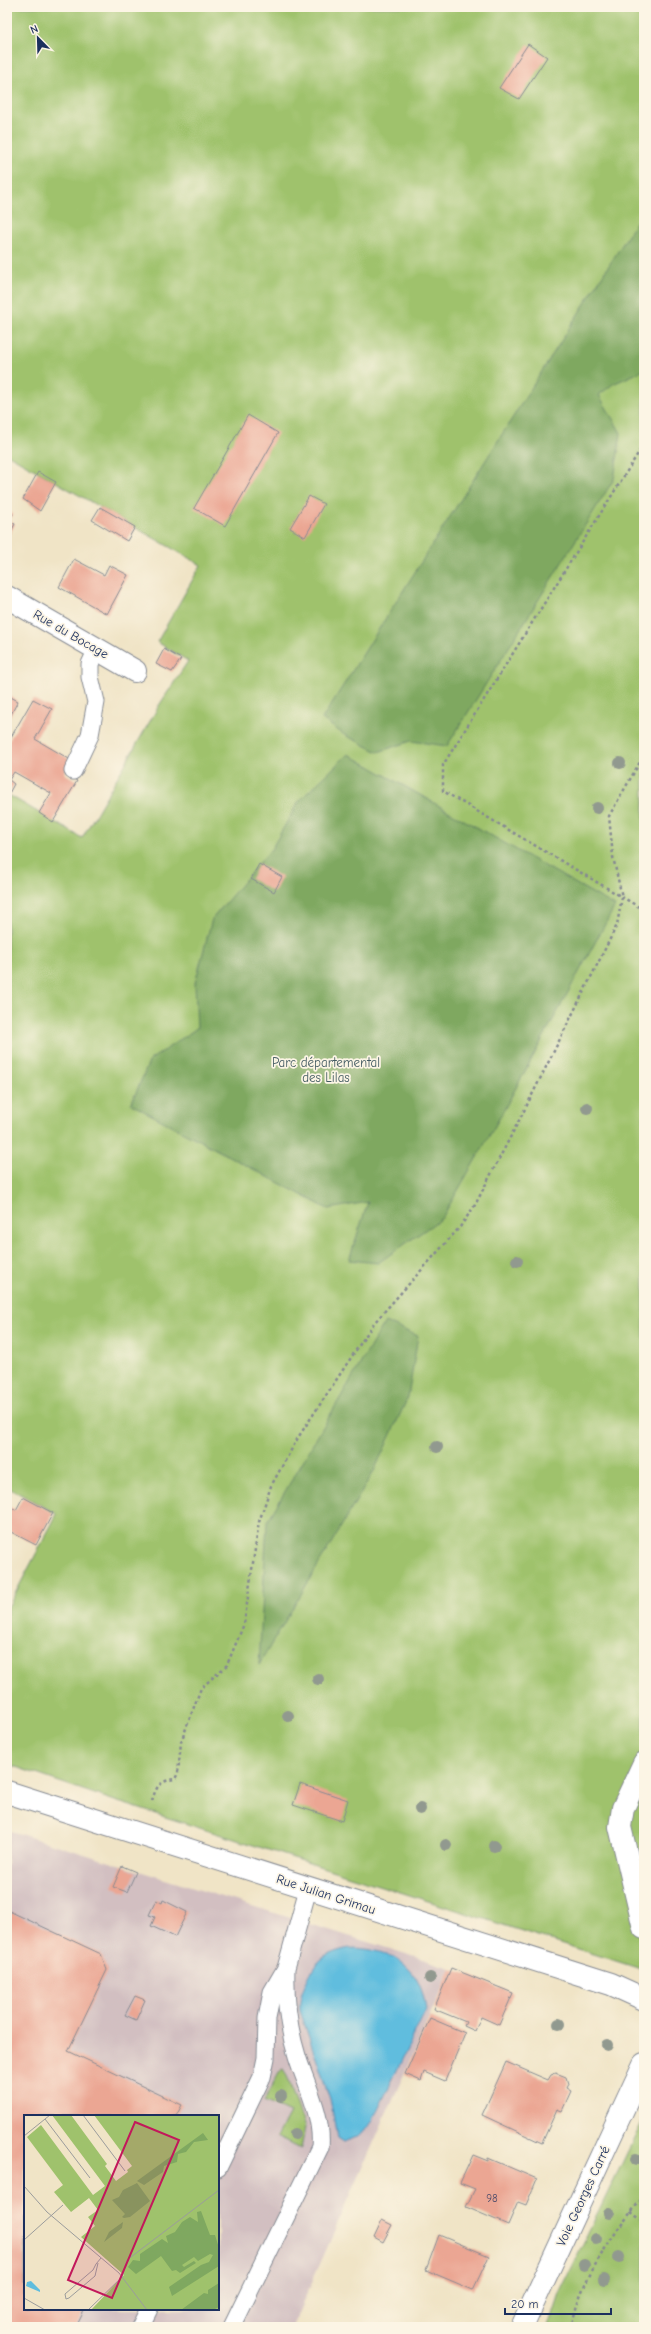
<svg xmlns="http://www.w3.org/2000/svg" width="651" height="2334" font-family="'Comic Neue',sans-serif">
<style>
.industrial{fill:#d2bfc1;fill-rule:evenodd}
.green{fill:#9fc26c;stroke:#5d7865}
.forest{fill:#7fa860;stroke:#4d6c5f}
.water{fill:#60bdde;stroke:#3e769e}
.building{fill:#eba693}
.lines{fill:none;stroke-linecap:round;stroke-linejoin:round}
.service-casing{stroke:#868a92;stroke-width:19}
.minor-casing{stroke:#868a92;stroke-width:24}
.path{stroke:#868a92;stroke-width:2.5;stroke-dasharray:3 3;stroke-linecap:butt}
.service{stroke:#fff;stroke-width:17}
.minor{stroke:#fff;stroke-width:22}
.tree{fill:#91998f}
.labels{text-anchor:middle;dominant-baseline:central;stroke-width:3.5;stroke-linejoin:round;paint-order:stroke}
.number-label{font-size:11px;fill:#4f4d6b}
.street-label{font-size:13px;fill:#1b2f5e;stroke:#fcf5e5}
.park-label{font-size:13px;fill:#435b62;stroke:#fcf5e5}
.inset-road{fill:none;stroke:#9b9c9c;stroke-width:1}
.view{fill:#c2185b;fill-opacity:0.15;stroke:#c2185b;stroke-width:2}
.inset-edge{fill:none;stroke:#1b2f5e;stroke-width:2}
</style>
<rect width="100%" height="100%" fill="#fcf5e5"/>
<filter id="ink" filterUnits="userSpaceOnUse"><feTurbulence type="fractalNoise" baseFrequency=".025" numOctaves="2"/><feDisplacementMap in="SourceGraphic" scale="8" xChannelSelector="R" yChannelSelector="G"/><feConvolveMatrix kernelMatrix="1 2 1 2 8 2 1 2 1" color-interpolation-filters="sRGB"/></filter>
<filter id="wash" filterUnits="userSpaceOnUse"><feTurbulence type="fractalNoise" baseFrequency=".012" numOctaves="4" result="noise"/><feDisplacementMap in="SourceGraphic" scale="16" xChannelSelector="R" yChannelSelector="G"/><feGaussianBlur stdDeviation="0.9" result="paint"/><feColorMatrix in="noise" values="0 0 0 0 0 0 0 0 0 0 0 0 0 0 0 0 0 1.4 0 .05"/><feComposite in="paint" operator="in"/></filter>
<g filter="url(#wash)">
<rect width="100%" height="100%" fill="#f0e4c6"/>
<path class="industrial" d="M7 1830 451 1968 292 2327H7ZM25 2116H218V2309H25Z"/>
<path class="green" d="M7 7H644V1970L112 1800 7 1764V1609L57 1514 7 1487V794L82 838 160 704 188 661 157 642 201 565 7 454Z
M283 2070 287 2076 305 2128 301 2149 277 2137 290 2113 264 2101 279 2072Z
M644 2118V2327H548L559 2293Z"/>
<path class="forest" d="M644 210V370L613 384 599 395 621 433 614 479 447 746 411 741 378 752 343 734 322 719Z
M348 754 615 906 499 1119 442 1218 378 1263 349 1260 368 1202 328 1209 131 1104 150 1060 197 1028 195 983 212 919 272 848 299 801Z
M385 1322 418 1336 408 1397 374 1471 259 1665 267 1522Z"/>
<path class="water" d="M350 1948C393 1949 421 1966 426 2010L373 2120 360 2135 343 2141 337 2137 330 2099 300 2011C299 2001 301 1995 305 1985 315 1961 324 1953 350 1948Z"/>
<g id="blocks">
<path class="building" d="M528 44 547 57 519 99 499 88Z
M248 415 278 433 225 526 194 508Z
M38 472 56 482 40 511 23 499Z
M309 496 324 504 305 537 290 528Z
M100 507 135 527 127 541 92 520Z
M7 511 13 514 8 520 15 524 7 539Z
M74 559 104 575 109 565 128 575 107 614 59 587Z
M164 649 181 659 172 672 156 664Z
M7 695 18 701 7 722Z
M33 699 52 709 35 739 71 760 64 773 77 781 53 822 39 813 51 793 14 772 9 780 14 784 7 797V744Z
M259 864 282 877 274 892 251 879Z
M23 1497 53 1513 36 1545 7 1530V1506L16 1510Z
M300 1784 348 1800 342 1821 293 1805Z
M122 1866 136 1872 127 1892 113 1887Z
M156 1900 162 1903 163 1900 187 1912 175 1937 151 1926 155 1917 149 1915Z
M7 1910 101 1954 107 1970 68 2051 182 2105 176 2116H25V2309H85L76 2327H7Z
M451 1968 513 1993 499 2025 481 2017 475 2031 464 2026 466 2022 434 2009Z
M135 1996 145 2000 136 2020 125 2015Z
M430 2018 465 2033 445 2081 424 2072 421 2081 405 2074Z
M506 2062 548 2080 551 2075 556 2073 566 2077 568 2084 566 2088 571 2091 562 2111 557 2109 542 2143 482 2115Z
M473 2155 488 2161V2158L537 2179 526 2205 518 2202 508 2225 466 2207 475 2189 460 2183Z
M382 2220 392 2225 383 2242 374 2237Z
M439 2235 489 2256 473 2290 426 2270Z"/>
</g>
</g>
<g filter="url(#ink)">
<use href="#blocks" fill-opacity="0" stroke="#868a92" stroke-width="1"/>
<g class="lines">
<g class="service-casing">
<path id="service" d="M73 771 90 735 96 702 90 677V664L97 649
M218 2168 262 2077 266 2058 267 2018 272 1992 286 1968 308 1889
M140 2327 149 2309
M232 2327 320 2147C323 2116 306 2085 297 2056 288 2027 285 1998 286 1968"/>
</g>
<g class="minor-casing">
<path id="minor" d="M7 597 135 671
M644 1763 623 1808 620 1827 644 1928
M7 1792 611 1984 644 1999
M522 2327 644 2064"/>
</g>
<path class="path" d="M644 444 443 765V791L644 910
M152 1801C156 1787 159 1781 175 1779L178 1773 181 1742 201 1688 227 1665 244 1624 259 1522 271 1486 299 1436 374 1323 460 1227 475 1205 526 1107 617 925 622 897 613 857 609 816 644 755
M631 2212 644 2222
M571 2327C582 2277 612 2235 644 2196"/>
<use href="#service" class="service"/>
<use href="#minor" class="minor"/>
</g>
<g class="tree">
<circle cx="620" cy="763" r="6"/>
<circle cx="597" cy="808" r="6"/>
<circle cx="587" cy="1108" r="6"/>
<circle cx="517" cy="1261" r="6"/>
<circle cx="437" cy="1447" r="6"/>
<circle cx="318" cy="1679" r="6"/>
<circle cx="288" cy="1716" r="6"/>
<circle cx="420" cy="1809" r="6"/>
<circle cx="446" cy="1845" r="6"/>
<circle cx="494" cy="1846" r="6"/>
<circle cx="430" cy="1978" r="6"/>
<circle cx="559" cy="2024" r="6"/>
<circle cx="607" cy="2045" r="6"/>
<circle cx="281" cy="2096" r="6"/>
<circle cx="295" cy="2134" r="6"/>
<circle cx="636" cy="2159" r="6"/>
<circle cx="609" cy="2213" r="6"/>
<circle cx="596" cy="2239" r="6"/>
<circle cx="619" cy="2257" r="6"/>
<circle cx="584" cy="2265" r="6"/>
<circle cx="604" cy="2280" r="6"/>
</g>
</g>
<g class="labels">
<g class="number-label">
<text x="492" y="2198">98</text>
</g>
<g class="street-label">
<text transform="translate(71 634) rotate(30)">Rue du Bocage</text>
<text transform="translate(326 1894) rotate(18)">Rue Julian Grimau</text>
<text transform="translate(583 2196) rotate(-65)">Voie Georges Carré</text>
</g>
<g class="park-label">
<text x="326" y="1062">Parc départemental<tspan x="326" dy="15">des Lilas</tspan></text>
</g>
</g>
<g transform="translate(24 2115)">
<rect width="195" height="195" fill="#f0e4c6"/>
<path d="M28 0H47L83 49 81 51 92 66 104 57 103 55 108 51 70 0H195V195H67L100 160 57 122 71 111 64 102 74 95 65 83 47 97 30 77 39 70 3 22 17 10 69 80 81 71Z" fill="#9fc26c"/>
<path d="M179 18 184 25 170 27 162 37 154 39 153 47 140 51 139 57 120 70 113 66ZM113 68 126 86 106 102 100 103 98 102 101 99 88 85 95 82 99 75ZM177 96 186 120H191L195 133V151L148 181 145 172 177 150 185 147 189 140 186 139 174 146 170 142 158 150 160 152 170 146 172 148 156 158 152 155 148 156 137 141 112 159 104 152 109 145 116 146V139L138 124 144 128 142 121 151 117 158 107 166 102 174 107 173 97ZM99 107 98 113 80 127 85 117ZM195 168V192L189 195H157L180 178 184 179V175Z" fill="#7fa860"/>
<path d="M7 166 16 175V177L2 171 3 167Z" fill="#60bdde"/>
<path class="inset-road" d="M59 0 101 56M21 4 66 63M0 21 26 0M0 71 23 97 95 158 123 195M0 125 39 90M74 148 71 161 45 183 42 184 41 179 69 155 72 149 77 143M0 183 21 195M64 195 98 162 103 145 195 75"/>
<path class="view" d="M111 7 155 25 88 183 44 165Z"/>
<rect width="195" height="195" class="inset-edge"/>
</g>
<rect width="651" height="2334" fill="none" stroke="#fcf5e5" stroke-width="24"/>
<g transform="translate(38 38) rotate(337)" stroke="#fcf5e5" stroke-width="3" paint-order="stroke">
<path d="M0-3L7 15L0 10L-7 15Z" fill="#1b2f5e"/>
<text y="-6" font-size="11" font-weight="bold" text-anchor="middle" fill="#1b2f5e">N</text>
</g>
<path d="M505 2308v6h106v-6" fill="none" stroke="#1b2f5e" stroke-width="2"/>
<text x="511" y="2308" font-size="12" fill="#1b2f5e" stroke="#fcf5e5" stroke-width="3" paint-order="stroke">20 m</text>
</svg>
